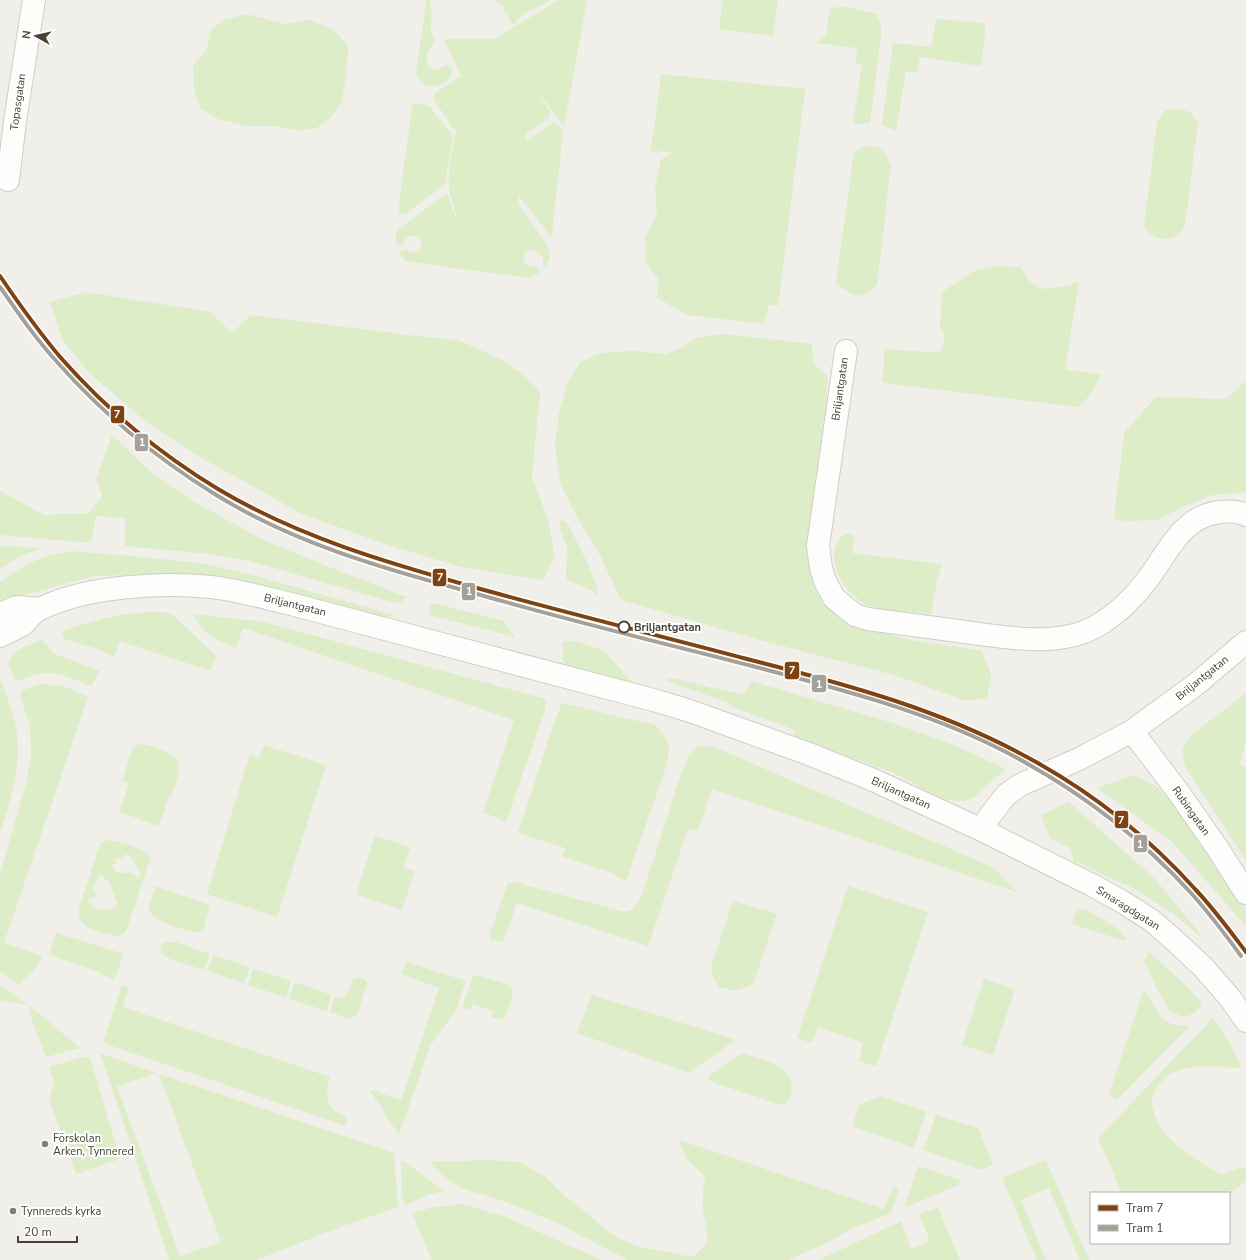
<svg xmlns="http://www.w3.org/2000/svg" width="1246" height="1260" font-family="'Nunito Sans',sans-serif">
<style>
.green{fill:#ddedc8;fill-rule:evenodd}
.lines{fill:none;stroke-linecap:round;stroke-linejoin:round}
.minor-casing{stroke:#cfcdc7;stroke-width:24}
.minor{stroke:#fdfdfc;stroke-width:22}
.tram-1-casing{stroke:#fff;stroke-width:7}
.tram-2-casing{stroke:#fff;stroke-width:7}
.tram-1{stroke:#7d4313;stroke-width:4}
.tram-2{stroke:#a4a09a;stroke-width:4}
.stop-dot{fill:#fff;stroke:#484135;stroke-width:2}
.poi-dot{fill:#837e74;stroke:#fff;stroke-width:1.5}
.labels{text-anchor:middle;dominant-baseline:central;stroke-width:4;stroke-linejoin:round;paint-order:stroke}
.street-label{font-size:11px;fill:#484135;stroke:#fff}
.stop-label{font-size:11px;font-weight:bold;fill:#484135;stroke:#fff;text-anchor:start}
.poi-label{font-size:11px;fill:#484135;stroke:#fff;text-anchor:start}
.line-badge{stroke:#fff;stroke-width:1.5}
.badge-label{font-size:11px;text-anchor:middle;font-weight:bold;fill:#fff}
</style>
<rect width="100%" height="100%" fill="#f0efea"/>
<path class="green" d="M426 0H431L430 4 432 16 430 28 435 40C429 49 426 54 427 65 434 73 438 70 446 65 466 72 434 96 422 83 420 81 418 79 417 76 415 71 418 63 418 58 421 39 424 19 426 0Z
M496 0H551C539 7 521 11 515 24 508 23 508 17 507 11L505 14 503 15 505 10 502 4 498 3Z
M559 0H587L564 127 532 84 550 112 549 118 526 134V141L551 124C558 123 560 126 563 132L552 235 551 237 519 196 518 204 548 246 550 256 546 267 543 266V257C536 253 534 244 524 253L523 260C526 266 530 267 536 266L540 272 536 275 529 278 411 262 406 261 399 254 400 252 406 249 411 253C425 254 425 236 411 235L405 239 404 244 398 246C395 240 394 234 400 228L447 193 455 216 457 217C454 208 451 199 449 190 447 171 452 150 456 132L434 100V94L461 76 444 39H494Z
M723 0H778L773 36 719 29Z
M842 6 877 14 882 29 870 123 853 124 862 65 856 64 857 48 815 43 826 35 830 9Z
M246 14 285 24 309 20 333 29 348 46 346 76 342 102 331 117 317 128 298 131 277 126H246L218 119 200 108 194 88 193 66 206 51 211 30 224 20Z
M936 19 986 23 981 66 920 57 917 73 906 71 896 130 882 125 893 43 931 47Z
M661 74 805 89 778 306 769 305 763 324 688 315 657 298 659 280 646 263 645 237 657 215 655 188 661 160 672 152 651 151Z
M415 103 429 106 453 136 445 184 404 215 399 214 398 213 412 106Z
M1179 108 1191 113 1198 122 1185 224C1184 227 1183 230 1181 232 1170 244 1149 239 1144 225L1157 121 1166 110Z
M865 146C884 147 885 149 891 166L877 285C863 303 851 295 836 283L854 152Z
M994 266 1020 267 1029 281 1040 289 1061 287 1079 282 1065 370 1102 374 1091 394 1079 407 892 384 882 381 885 349 939 353 945 339 940 324 942 292 974 271Z
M86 292 210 312 232 333 251 315 416 336 458 340 500 359 525 376 540 392 532 477 548 520 555 557 543 580 461 567 382 543 302 514 200 457 146 422 90 373 63 341 50 302Z
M724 334 812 344 814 364 828 376 823 436 807 551 816 592 836 613 856 626 911 640 982 651 991 674 987 699 964 700 894 675 767 642 621 600 601 557 578 519 561 485 555 448 559 413 567 384 580 362 600 353 633 351 665 354 682 348 696 338Z
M1246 381V493L1244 492 1213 495 1182 507 1157 520 1126 521 1114 519 1124 433 1156 397 1226 399Z
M112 435 152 473 193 501 259 538 329 567 407 597 399 604 250 561 209 554 125 546V518L96 516 91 543 0 535V491L46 516 55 514H88L102 496 96 479Z
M562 519 567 523 570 528 585 558 597 586 598 596 592 591 567 579C564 568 569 557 567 547 565 538 556 527 562 519Z
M845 534H854L852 553 942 564 937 580 931 614C914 612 894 612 878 608 854 603 837 582 834 558 833 550 838 538 845 534Z
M0 546H2L39 548 38 550 21 556 0 569Z
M71 551 132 556 199 563 245 573 395 615 381 619 243 580 153 574 95 576 31 593 0 604V582C24 564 42 556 71 551Z
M431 603 504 621 515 637 429 615Z
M161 612 172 614 216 656 211 671 120 641 114 657 98 649 67 640 62 637V633L64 630 106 618 131 613Z
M194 614 264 622 546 699V707L506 822 483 812 514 720 243 628 236 648C217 640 201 634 194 614Z
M42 640 55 654 100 671 91 686C73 679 55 670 36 674 29 676 22 681 15 680 14 675 10 670 9 665 8 650 31 644 42 640Z
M563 641H576L604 651 633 683 563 663Z
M674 678 713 688 744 694 751 681 886 721 947 742 1006 769 988 784 974 797 965 801H957L943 799 891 772 793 736 795 730 732 707 727 702 666 681 668 679Z
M0 680C5 692 10 703 13 715 25 756 13 795 0 833Z
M41 684C59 684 73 689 88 697L4 943 43 956 33 971 19 985 0 971V874L26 784 31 756 30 727 20 694 23 690Z
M1246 693V742L1240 764 1246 768V861L1185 766 1182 748 1190 736Z
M562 703 655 725C669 740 671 744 667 764L626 881 609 872 562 856 565 848 518 833 555 720Z
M139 744C147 744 154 747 161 750 189 759 178 775 171 796H169L159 826 119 812 129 784 123 781 124 774 131 753 133 749Z
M264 745 326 765 277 917 207 894 250 754 259 758Z
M698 746 714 747 993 867 1017 892 712 789 698 831 688 829 648 946 517 903 503 942 490 939V933L508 883 515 882 624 912 632 910 641 898 680 777 688 756Z
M1134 775 1156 786 1191 821 1246 909V926L1172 842 1097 788Z
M1069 802 1155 879 1206 941 1171 912 1133 888 1074 861 1070 848 1050 838 1041 815Z
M375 836 410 847 403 868 415 871 402 910 356 894Z
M109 840C120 842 141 847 149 855L150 859 126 932 121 935 118 936C109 935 87 929 82 922 79 918 79 914 79 909L100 844 105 841ZM125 854 131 857 141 875 137 878C137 877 133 873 133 873 125 870 116 879 112 865L116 864 115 858 120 859ZM101 875C112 883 113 892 117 904L113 909C99 911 99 910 88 902L89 899 93 897 98 893 94 891 92 887 96 882 98 877Z
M156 886 210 905 203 930 197 933C180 928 161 925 149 911V904Z
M848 886 928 912 876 1066 859 1061 863 1043 818 1027 812 1043 797 1038Z
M733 901 777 914 753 984 735 991 719 987 712 975V964Z
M1083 908 1117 928 1127 940 1125 941 1072 924 1076 912Z
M56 933 121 953 123 956 114 981 96 971 49 955Z
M169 942H176L210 954 204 970 170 959 162 954 160 948 163 943Z
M1149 952 1181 981 1202 1003 1195 1013 1184 1017 1171 1012 1159 993 1144 961Z
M213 955 250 967 244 983 207 971Z
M407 962 466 981 456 1010 430 1046 399 1135 369 1089 401 1100 439 988 401 974Z
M253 969 291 981 286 997 248 985Z
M477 975 509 985 513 989V994L504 1020 491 1017 493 1011 472 1004 470 1010 464 1008 463 1005 473 976Z
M357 977 366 980 367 985 357 1015 350 1019 330 1012 335 996 341 999 346 996 353 979Z
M984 979 1015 989 993 1055 962 1045Z
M295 982 331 995 327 1011 289 999Z
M0 985 29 1005 80 1048 46 1057 31 1017 29 1005 0 1000Z
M122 985 129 987 123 1007 330 1077C326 1089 325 1101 335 1111 338 1113 343 1115 347 1117L346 1126 103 1043Z
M1144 989 1162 1018 1173 1025 1190 1026 1117 1100 1109 1094Z
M592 995 731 1038 734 1041 689 1073 577 1033Z
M1213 1018 1228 1041 1242 1067C1216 1070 1183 1059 1162 1081 1157 1086 1154 1094 1151 1100 1153 1106 1154 1112 1156 1118 1168 1145 1197 1160 1221 1175L1242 1167 1246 1170V1181L1229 1195V1193H1122L1098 1138Z
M100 1053 156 1073 117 1087 180 1256 221 1242 159 1074 217 1093 394 1153 398 1207 343 1226 257 1260H169Z
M740 1054H744C761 1059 793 1065 792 1089 791 1096 789 1101 783 1105L778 1104 715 1083C712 1082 709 1081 708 1077L710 1075Z
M84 1057H90L120 1159 76 1174 49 1099 54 1083 49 1067Z
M881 1096 926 1112 914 1148 852 1126 860 1104Z
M936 1115 978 1128 993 1165 981 1170 923 1150Z
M679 1140 884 1209 893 1187 899 1189 891 1213 849 1230 825 1244 788 1260H628L553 1221 503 1201 461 1188 441 1174 430 1162 490 1160 519 1162 545 1176 564 1195 588 1214 611 1234 635 1246 692 1257C715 1241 707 1234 703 1211 701 1200 704 1187 705 1176L686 1159Z
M1046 1160 1089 1260H1080L1049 1188 1021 1200 1046 1260H1037L1002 1178Z
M401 1161H404L444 1191C430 1193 418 1199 406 1205L404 1203 402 1194Z
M918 1166 960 1180 958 1185 904 1208Z
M460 1204 504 1216 601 1260H432L412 1213 430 1208Z
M938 1208 960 1260H819L901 1221 911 1249 930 1241 919 1214Z"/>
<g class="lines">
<g class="minor-casing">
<path id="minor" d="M8 180 15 121 34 0
M846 351 818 546 821 568 825 581 834 598 855 615 868 619C898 623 928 627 958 631 1003 637 1064 650 1103 622 1119 612 1136 595 1147 580 1168 553 1181 517 1219 512 1228 511 1239 511 1246 515
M0 614 17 607 39 609
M0 636C7 632 15 629 22 625 28 620 33 612 40 609 86 586 161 582 211 587 238 590 265 598 291 604L657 701 690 711 809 754 871 779 982 830 989 817 1006 795 1020 785 1079 759 1132 731 1194 686 1246 642
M1132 731 1179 793 1218 849 1246 893
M982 830 1092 885 1121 901 1151 920 1174 940 1203 967 1230 998 1246 1021"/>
</g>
<use href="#minor" class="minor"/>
<g class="tram-1-casing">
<path id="tram-1" d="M0 276C19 304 39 332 61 358 106 409 160 454 218 489 298 537 388 563 477 588 567 613 657 635 747 659 846 684 946 711 1036 762 1095 795 1150 839 1195 889 1214 909 1230 931 1246 952"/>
</g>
<g class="tram-2-casing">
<path id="tram-2" d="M0 287C18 313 36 339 57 362 102 413 155 457 213 493 291 542 381 568 470 592 563 619 658 642 752 666 836 688 922 710 1000 749 1071 785 1137 834 1191 893 1209 913 1225 934 1241 956"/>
</g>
<use href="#tram-1" class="tram-1"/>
<use href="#tram-2" class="tram-2"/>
</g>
<circle class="stop-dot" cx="624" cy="627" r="5.5"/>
<g class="poi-dot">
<circle cx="45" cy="1144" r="4"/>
<circle cx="13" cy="1211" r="4"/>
</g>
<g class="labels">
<g class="street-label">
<text transform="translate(18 102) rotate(-82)">Topasgatan</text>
<text transform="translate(840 389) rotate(-82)">Briljantgatan</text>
<text transform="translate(295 605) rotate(14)">Briljantgatan</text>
<text transform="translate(1202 678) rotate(-39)">Briljantgatan</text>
<text transform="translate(901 793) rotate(24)">Briljantgatan</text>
<text transform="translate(1191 811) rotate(55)">Rubingatan</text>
<text transform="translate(1128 908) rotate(32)">Smaragdgatan</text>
</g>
<g class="stop-label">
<text x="634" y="627">Briljantgatan</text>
</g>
<g class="poi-label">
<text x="53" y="1138">Förskolan<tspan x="53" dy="13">Arken, Tynnered</tspan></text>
<text x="21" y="1211">Tynnereds kyrka</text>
</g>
</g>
<g class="line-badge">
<rect x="110" y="405" width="15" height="19" rx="4" fill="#7d4313"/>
<rect x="134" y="433" width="15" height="19" rx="4" fill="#a4a09a"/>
<rect x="432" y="568" width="15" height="19" rx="4" fill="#7d4313"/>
<rect x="461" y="582" width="15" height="19" rx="4" fill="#a4a09a"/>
<rect x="784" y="661" width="16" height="19" rx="4" fill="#7d4313"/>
<rect x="811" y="674" width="16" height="19" rx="4" fill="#a4a09a"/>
<rect x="1114" y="810" width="15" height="19" rx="4" fill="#7d4313"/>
<rect x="1133" y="834" width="15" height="19" rx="4" fill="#a4a09a"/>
</g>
<g class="badge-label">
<text x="117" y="418">7</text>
<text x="142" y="446">1</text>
<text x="440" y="581">7</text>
<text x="469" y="595">1</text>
<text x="792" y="674">7</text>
<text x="819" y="688">1</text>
<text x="1121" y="824">7</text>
<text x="1140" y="848">1</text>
</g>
<rect x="1090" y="1192" width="140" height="52" fill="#ffffff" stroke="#b6b3ae"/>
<rect x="1098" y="1205" width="20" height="6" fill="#7d4313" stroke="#b6b3ae"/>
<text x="1126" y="1212" font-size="12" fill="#484135">Tram 7</text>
<rect x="1098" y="1225" width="20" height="6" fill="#a4a09a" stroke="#b6b3ae"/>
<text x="1126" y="1232" font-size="12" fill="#484135">Tram 1</text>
<g transform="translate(36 36) rotate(278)" stroke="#ffffff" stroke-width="3" paint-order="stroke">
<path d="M0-3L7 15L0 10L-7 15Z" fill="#484135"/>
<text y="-6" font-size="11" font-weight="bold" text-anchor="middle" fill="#484135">N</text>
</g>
<path d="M18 1236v6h59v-6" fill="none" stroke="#484135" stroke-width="2"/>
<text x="24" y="1236" font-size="12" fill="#484135" stroke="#ffffff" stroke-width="3" paint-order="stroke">20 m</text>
</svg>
